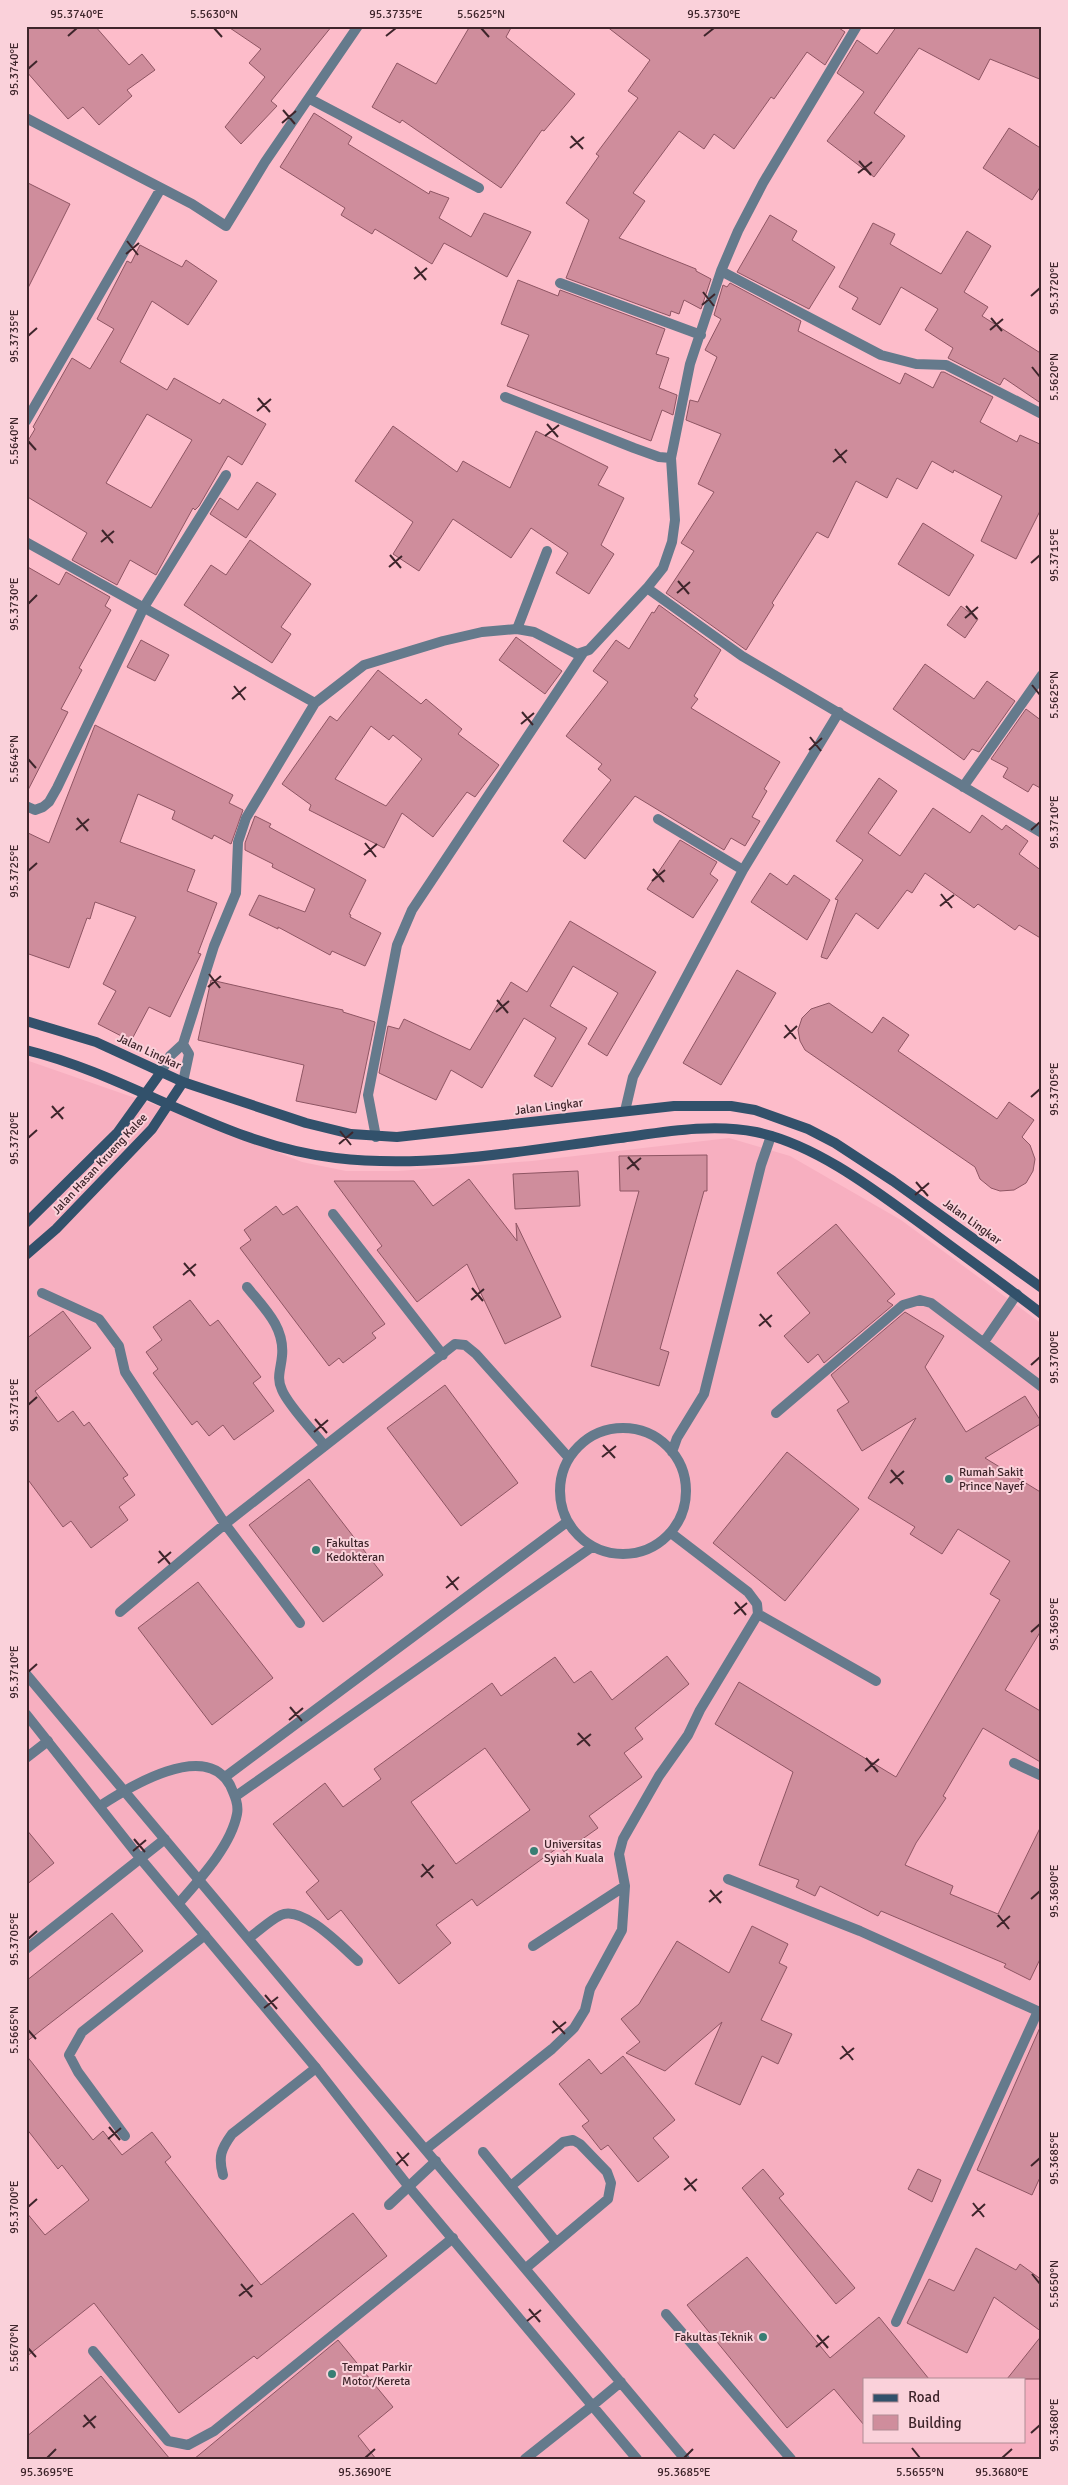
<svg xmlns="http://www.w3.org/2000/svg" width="1068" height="2485" font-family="Signika,sans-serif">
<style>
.built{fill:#f7afc0;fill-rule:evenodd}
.building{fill:#cf8d9c;stroke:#8e5563;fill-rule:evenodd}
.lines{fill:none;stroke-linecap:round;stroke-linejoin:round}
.lane{stroke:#657a8c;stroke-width:10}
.street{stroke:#657a8c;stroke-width:10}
.secondary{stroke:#32516b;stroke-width:10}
.ticks{fill:none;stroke:#3e252b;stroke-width:2}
.poi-dot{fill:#387e74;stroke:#fad1da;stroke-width:2}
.labels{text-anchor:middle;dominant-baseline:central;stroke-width:4;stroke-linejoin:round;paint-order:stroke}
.street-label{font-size:12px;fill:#3e252b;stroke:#fad1da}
.poi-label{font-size:12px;fill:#3e252b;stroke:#fad1da;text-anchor:start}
.neatline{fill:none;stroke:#3e252b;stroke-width:2}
.ticks-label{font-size:12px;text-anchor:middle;fill:#3e252b}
</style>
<rect width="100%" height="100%" fill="#fdbcca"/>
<path class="built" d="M26 1060 187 1116 302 1162 346 1171H398L532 1161 729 1138 790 1156 901 1220 1042 1324V2459H26ZM864 2379H1024V2441H864Z"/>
<path class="building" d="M26 26H95L129 65 142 54 155 70 127 90 132 96 99 125 83 107 68 119 26 71Z
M227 26H332L271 101 277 106 241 144 225 127 265 77 249 63 261 49Z
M470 26H512L506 37 575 94 544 131 542 130 501 188 402 120 400 123 372 107 397 63 436 84Z
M606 26H836L845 32 825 65 807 52 774 99 771 97 734 149 714 134 704 149 679 131 633 193 645 201 619 238 696 269V271L711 279 701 309 684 300 679 314 671 311 670 316 566 278 589 220 566 203 599 156 596 154 638 98 628 91 650 60Z
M897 26H1042V80L990 59 979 80 919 48 874 113 905 136 874 177 827 141 864 92 837 73 857 40 877 54Z
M314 113 352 137 348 144 429 194 430 191 449 198 439 218 471 237 484 213 531 232 507 277 444 243 432 264 375 229 372 234 341 215 345 208 280 167Z
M1009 128 1042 149V184L1032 200 983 168Z
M26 182 70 204 26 292Z
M770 215 797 231 792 240 835 267 809 309 737 272Z
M873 223 895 234 890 244 941 274 967 231 991 246 964 292 988 307 982 316 1042 354V404L1004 378 1000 385 948 358 953 348 925 330 938 309 901 287 880 325 852 309 858 298 839 287Z
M140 245 182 267 186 260 217 281 188 325 152 301 120 362 167 390 174 378 220 404 223 399 266 424 242 465 228 456 199 506 195 510 193 508 156 575 130 560 117 585 72 560 87 533 26 496V444L35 429 33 427 72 358 90 369 114 329 97 319 127 261 131 263ZM147 414 192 440 151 508 106 483Z
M518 280 558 296 560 290 665 329 656 354 669 358 659 388 677 395 673 415 662 410 651 441 507 386 529 335 501 324Z
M730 283 801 321 798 331 900 384 905 373 933 388 941 372H944L993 397 980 422 1017 442 1020 435 1042 445V507L1016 559 981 541 1002 496 954 470 953 473 932 461 917 489 897 478 887 498 856 481 828 538 817 532 772 603 774 605 746 650 666 593 694 551 681 543 714 492 698 484 721 434 686 420 690 400 698 402 717 357 705 350 721 319 714 315 723 285 727 287Z
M393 426 457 472 463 461 510 488 536 431 608 467 598 485 624 498 601 545 614 554 589 594 556 573 568 553 531 528 511 558 453 519 419 571 393 554 413 522 355 481Z
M257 482 276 494 246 538 210 514 220 498 238 510Z
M923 523 974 555 949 596 898 564Z
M250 540 311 584 281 627 291 634 272 663 184 605 211 565 226 575Z
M26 566 59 585 66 572 110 597 105 606 111 610 79 668 82 670 61 709 68 712 26 794Z
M659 605 721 650 694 696 698 699 691 708 780 762 764 789 767 791 752 817 760 821 745 846 731 838 724 850 635 796 585 859 563 841 611 780 598 769 602 764 566 736 608 682 593 671 616 640 629 649 652 612 654 613Z
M961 606 978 619 965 638 947 625Z
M516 637 562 671 545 694 499 660Z
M141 640 169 655 155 681 127 667Z
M925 664 974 699 987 681 1015 701 979 752 972 749 964 760 893 709Z
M378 670 421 704 426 699 462 729 458 734 499 765 475 797 467 792 433 837 402 813 384 848 309 810 311 805 282 784 330 716 337 721ZM371 726 389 740 393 735 422 759 386 806 335 779Z
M1026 709 1042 721V789L1033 784 1028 792 1003 777 1008 768 991 759Z
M95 725 233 795 229 803 243 810 231 844 214 835 212 839 172 819 175 811 138 794 120 842 195 870 187 891 217 903 198 953 201 954 170 1017 149 1007 131 1041 98 1024 116 991 103 984 136 917 95 902 90 919 87 918 69 968 26 953V832L49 843Z
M879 778 897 791 868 833 900 856 933 808 970 833 982 815 1002 830 1006 825 1028 841 1019 854 1042 871V939L1019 925 1015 930 978 904 974 908 925 873 912 893 907 890 878 929 856 913 827 959 821 957 838 900 835 899 863 860 836 841Z
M255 816 271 824 269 827 366 880 349 914 351 915 350 917 381 933 365 966 332 951 330 955 278 927V929L249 915 259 895 305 912 315 889 272 867 273 864 245 850V843Z
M680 840 717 862 710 874 718 880 693 918 647 889Z
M770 873 787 885 794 875 830 900 807 940 751 902Z
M570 921 656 972 607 1056 588 1044 618 993 573 966 550 1006 587 1028 552 1087 534 1076 556 1038 524 1018 482 1088 451 1070 436 1100 379 1073 388 1026 399 1029 404 1019 470 1050 511 982 527 992Z
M737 970 776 993 721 1085 683 1063Z
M211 980 343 1010V1012L375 1022 356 1113 296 1101 304 1065 198 1040Z
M829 1003 872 1033 883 1017 909 1035 898 1051 997 1119 1009 1102 1034 1120 1022 1137 1030 1145 1035 1159 1033 1171 1026 1183 1014 1190 1000 1191 991 1188 980 1179 975 1167 805 1050 800 1041 798 1030 802 1018 811 1009Z
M707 1155V1191H704L660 1349 669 1352 659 1386 591 1366 639 1191H620L619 1156Z
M578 1171 580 1206 515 1209 513 1174Z
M469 1179 517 1241 516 1223 561 1317 505 1344 467 1264 417 1302 377 1250 382 1246 334 1181H414L433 1206Z
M276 1206 283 1215 297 1206 385 1324 372 1333 376 1338 343 1363 339 1358 329 1366 240 1248 251 1240 244 1230Z
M836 1224 895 1294 887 1301 893 1305 824 1363 818 1354 808 1363 784 1336 810 1313 777 1273Z
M190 1300 210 1326 218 1320 261 1377 253 1383 274 1411 234 1440 223 1425 209 1436 197 1421 192 1425 153 1373 158 1369 146 1352 162 1340 153 1327Z
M63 1311 91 1348 35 1391 58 1422 73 1411 84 1426 89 1422 128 1475 123 1478 135 1495 119 1507 128 1520 91 1548 71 1521 63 1527 26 1477V1339Z
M905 1312 944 1336 925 1367 966 1432 1025 1396 1042 1423 985 1458 1042 1493V1629L1005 1690 1042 1712V1763L983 1728 943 1796 946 1798 916 1843 905 1865 953 1886 950 1894 998 1914 1042 1824V1955L1030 1980 1004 1967 1006 1964 881 1911 878 1916 820 1886 815 1896 796 1887 799 1880 759 1865 793 1772 715 1724 739 1682 896 1777 1000 1600 990 1594 1010 1561 958 1529 942 1554 910 1534 915 1527 868 1498 916 1418 862 1451 837 1410 849 1402 831 1375Z
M445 1385 518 1483 461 1526 387 1428Z
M787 1452 859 1509 785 1601 713 1543Z
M309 1479 383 1575 323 1622 249 1525Z
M198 1582 273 1678 212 1725 138 1628Z
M667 1656 689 1684 635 1728 643 1739 624 1753 642 1777 589 1816 598 1828 564 1852 560 1846 477 1906 472 1899 436 1925 451 1943 399 1984 341 1910 328 1920 306 1892 319 1881 273 1824 325 1783 343 1807 381 1779 374 1769 492 1683 501 1696 555 1657 574 1683 591 1671 612 1700ZM485 1748 530 1810 456 1864 411 1802Z
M26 1829 54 1863 26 1885Z
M112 1913 143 1951 26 2042V1981Z
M752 1926 788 1944 779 1963 787 1967 761 2020 792 2034 778 2064 762 2056 740 2105 695 2084 722 2022 665 2071 626 2053 640 2042 621 2019 639 2004 677 1941 729 1973Z
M1042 2023V2173L1032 2195 977 2170Z
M26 2055 93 2140 103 2131 122 2155 152 2132 171 2157 165 2162 261 2285 353 2213 387 2256 257 2359 254 2356 179 2413 94 2303 26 2357V2212L45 2235 89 2200 62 2165 58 2169 26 2128Z
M623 2056 675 2120 653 2138 669 2157 638 2182 608 2145 601 2150 582 2126 589 2121 559 2084 589 2059 601 2074Z
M763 2169 784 2194 779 2198 855 2288 836 2304 742 2188Z
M918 2169 941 2180 932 2202 908 2189Z
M976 2248 1016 2270 1020 2264 1042 2280V2332L994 2297 967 2353 907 2323 929 2279 954 2291Z
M747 2257 830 2358 879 2317 929 2379H864V2425L834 2389 787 2428 687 2305Z
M1042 2335V2379H1007Z
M338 2340 393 2407 358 2436 376 2459H194Z
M101 2376 170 2459H26V2437Z"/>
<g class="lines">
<path class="lane" d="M144 607 226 475
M517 629 547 551
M333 1214 443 1355
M247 1287C264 1308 285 1327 282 1356 281 1369 276 1378 282 1390 288 1405 313 1431 324 1445
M42 1293 99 1319 119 1346 125 1372 225 1524 300 1623
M984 1342 1017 1294
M776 1413 903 1305 920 1300 931 1303 1042 1387
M560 1491a63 63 0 1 1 126 0a63 63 0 1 1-126 0Z
M672 1452 677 1438 704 1394 761 1165 771 1136
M120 1612 225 1524 455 1344 465 1345 476 1354 569 1458
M758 1614 876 1681
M26 1758 48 1741
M1014 1763 1042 1776
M225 1777 567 1522
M236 1796 592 1547
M100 1806C129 1787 205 1740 230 1785 234 1794 239 1804 237 1814 231 1846 199 1880 179 1903
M249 1938C259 1931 270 1920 281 1915 303 1905 343 1948 358 1961
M533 1946 625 1886
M125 2136 78 2072 69 2055 82 2032 205 1935
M426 2149 552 2049 574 2028 585 2010 590 1989 622 1930 625 1886 619 1854 623 1839 659 1776 688 1735 700 1710 758 1614 757 1604 748 1592 671 1533
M483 2152 556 2242
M223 2175C218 2157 221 2149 232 2134L316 2068
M511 2186 563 2142 573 2140 580 2144 607 2172 611 2183 608 2199 526 2268
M389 2205 436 2161
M666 2314 791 2459
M93 2351 168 2441 188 2445 214 2431 453 2238
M525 2459 592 2406"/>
<path class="street" d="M310 99 479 188
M26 118 192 204 226 226 265 162 358 26
M721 271 881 355 916 364 946 365 1042 414
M560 283 701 335
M505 397 634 448 659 457 671 458
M26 421 160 190
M26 542 315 703
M647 588 742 656 1042 833
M963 787 1042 675
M26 806 35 810 43 807 49 802 57 788 144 607
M658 819 743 870
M161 1072 170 1056 183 1044 214 946 236 893 238 842 246 818 315 703 364 665 443 641 482 632 517 629 534 632 577 654 589 650 647 588 663 568 672 542 675 520 671 458 690 364 721 271 738 231 763 183 857 26
M183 1082 189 1054 183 1044
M625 1111 633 1077 743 870 839 712
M376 1137 368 1095 397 945 412 910 583 653
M26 1674 685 2459
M26 1714 140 1858 316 2068 409 2187 637 2459
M728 1879 860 1931 1042 2013
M26 1949 165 1839
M896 2322 1038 2011
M592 2406 621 2382"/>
<path class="secondary" d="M26 1021 96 1042 183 1082 306 1123 351 1134 397 1137 674 1106H731L755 1110 808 1129 835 1143 893 1181 1042 1288
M26 1050C132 1076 226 1146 336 1158 430 1169 527 1150 620 1138 664 1132 712 1123 756 1132 819 1145 881 1195 932 1232 968 1259 1006 1286 1042 1314
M26 1223 118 1132 161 1072
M26 1255 56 1229 152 1129 183 1082"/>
</g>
<path class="ticks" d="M214 28 222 37M481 28 489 37M68 36 77 28M386 36 396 28M704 36 714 28M28 69 37 61M283 110 295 124M282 123 296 111M571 136 583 149M570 148 584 137M859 161 871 175M858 173 872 162M127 241 138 255M126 254 139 243M415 267 426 280M414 279 427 268M703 292 714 306M1031 296 1040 288M702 305 715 294M991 318 1002 331M990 330 1003 319M28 336 37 328M1032 367 1040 377M258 398 270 412M257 411 271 399M547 424 558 437M545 436 559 425M28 441 36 450M835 449 846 463M833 462 847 450M102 530 113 543M101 542 114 531M390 555 401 568M1031 563 1040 555M389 567 402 556M678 581 689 594M677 593 690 582M28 604 37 595M966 606 977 619M965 618 978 607M1032 685 1040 695M234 686 245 700M232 699 246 687M522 712 533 725M521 724 534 713M810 737 821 751M809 750 822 738M28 759 36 768M77 818 88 831M76 830 89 819M1031 830 1040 822M365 843 376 857M364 855 377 844M653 869 664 882M28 871 37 863M652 881 665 870M941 894 952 908M940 906 954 895M209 974 220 988M208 987 221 976M497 1000 508 1013M496 1012 509 1001M785 1025 796 1039M784 1038 797 1026M1031 1097 1040 1089M52 1106 63 1119M51 1118 64 1107M340 1131 351 1145M28 1138 37 1130M339 1144 353 1132M628 1157 639 1170M627 1169 641 1158M916 1182 928 1196M915 1195 929 1183M184 1263 195 1276M183 1275 196 1264M472 1288 483 1301M471 1300 484 1289M760 1314 771 1327M759 1326 772 1315M1031 1365 1040 1357M28 1405 37 1397M315 1419 327 1433M314 1432 328 1420M603 1445 615 1458M602 1457 616 1446M891 1470 903 1484M890 1483 904 1471M159 1551 170 1564M158 1563 171 1552M447 1576 458 1590M446 1588 459 1577M735 1602 746 1615M734 1614 747 1603M1031 1632 1040 1624M28 1672 37 1664M290 1707 302 1721M289 1720 303 1708M578 1733 590 1746M577 1745 591 1734M866 1758 878 1772M865 1771 879 1759M134 1839 145 1852M133 1851 146 1840M422 1864 433 1878M421 1877 434 1865M710 1890 721 1903M1031 1899 1040 1891M709 1902 722 1891M998 1915 1009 1929M997 1927 1010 1916M28 1939 37 1931M265 1995 277 2009M264 2008 278 1997M553 2021 565 2034M28 2030 36 2039M552 2033 566 2022M842 2046 853 2060M840 2059 854 2048M109 2127 120 2140M108 2139 121 2128M397 2152 408 2166M396 2165 409 2153M1031 2166 1040 2158M685 2178 696 2191M684 2190 697 2179M973 2203 984 2217M28 2207 37 2199M972 2216 985 2204M1032 2274 1040 2284M241 2284 252 2297M239 2296 253 2285M529 2309 540 2322M527 2321 541 2310M817 2335 828 2348M816 2347 829 2336M28 2348 36 2357M84 2415 95 2428M83 2427 96 2416M1031 2433 1040 2425M912 2448 920 2458M47 2458 56 2449M365 2458 375 2449M684 2458 693 2449M1002 2458 1012 2449"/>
<g class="poi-dot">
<circle cx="949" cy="1479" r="5"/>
<circle cx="316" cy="1550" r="5"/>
<circle cx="534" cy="1851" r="5"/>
<circle cx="763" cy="2337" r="5"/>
<circle cx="332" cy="2374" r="5"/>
</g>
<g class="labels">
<g class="street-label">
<text transform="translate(149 1052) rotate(25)">Jalan Lingkar</text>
<text transform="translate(549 1107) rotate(-7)">Jalan Lingkar</text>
<text transform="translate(100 1164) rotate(-47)">Jalan Hasan Krueng Kalee</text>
<text transform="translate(972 1222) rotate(36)">Jalan Lingkar</text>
</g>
<g class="poi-label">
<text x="959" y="1472">Rumah Sakit<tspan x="959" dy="14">Prince Nayef</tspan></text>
<text x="326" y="1543">Fakultas<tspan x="326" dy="14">Kedokteran</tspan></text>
<text x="544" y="1844">Universitas<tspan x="544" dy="14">Syiah Kuala</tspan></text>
<text x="753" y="2337" text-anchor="end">Fakultas Teknik</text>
<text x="342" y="2367">Tempat Parkir<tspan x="342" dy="14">Motor/Kereta</tspan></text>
</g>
</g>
<rect width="1068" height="2485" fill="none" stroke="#fad1da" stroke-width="55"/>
<rect x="863" y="2378" width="162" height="65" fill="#fad1da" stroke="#af8c94"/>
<rect x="873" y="2394" width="25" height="8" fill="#32516b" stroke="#af8c94"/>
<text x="908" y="2402" font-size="15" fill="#3e252b">Road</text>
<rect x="873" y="2415" width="25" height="15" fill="#cf8d9c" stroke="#af8c94"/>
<text x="908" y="2428" font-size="15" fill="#3e252b">Building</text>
<rect x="28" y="28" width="1012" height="2430" class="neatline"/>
<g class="ticks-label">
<text x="77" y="18">95.3740°E</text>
<text x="214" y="18">5.5630°N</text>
<text x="396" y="18">95.3735°E</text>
<text x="481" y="18">5.5625°N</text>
<text x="714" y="18">95.3730°E</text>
<text transform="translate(14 69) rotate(-90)" y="4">95.3740°E</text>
<text transform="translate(1054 288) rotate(-90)" y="4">95.3720°E</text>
<text transform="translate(14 336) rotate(-90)" y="4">95.3735°E</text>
<text transform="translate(1054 377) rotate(-90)" y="4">5.5620°N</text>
<text transform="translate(14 441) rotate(-90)" y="4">5.5640°N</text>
<text transform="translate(1054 555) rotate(-90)" y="4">95.3715°E</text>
<text transform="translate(14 604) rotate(-90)" y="4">95.3730°E</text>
<text transform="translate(1054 695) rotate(-90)" y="4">5.5625°N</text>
<text transform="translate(14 759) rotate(-90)" y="4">5.5645°N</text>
<text transform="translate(1054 822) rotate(-90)" y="4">95.3710°E</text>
<text transform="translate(14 871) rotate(-90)" y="4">95.3725°E</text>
<text transform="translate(1054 1089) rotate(-90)" y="4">95.3705°E</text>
<text transform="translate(14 1138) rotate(-90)" y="4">95.3720°E</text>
<text transform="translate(1054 1357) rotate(-90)" y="4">95.3700°E</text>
<text transform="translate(14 1405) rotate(-90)" y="4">95.3715°E</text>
<text transform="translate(1054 1624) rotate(-90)" y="4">95.3695°E</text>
<text transform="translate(14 1672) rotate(-90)" y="4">95.3710°E</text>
<text transform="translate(1054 1891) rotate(-90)" y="4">95.3690°E</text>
<text transform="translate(14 1939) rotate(-90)" y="4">95.3705°E</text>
<text transform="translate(14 2030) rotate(-90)" y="4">5.5665°N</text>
<text transform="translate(1054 2158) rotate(-90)" y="4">95.3685°E</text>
<text transform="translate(14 2207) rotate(-90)" y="4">95.3700°E</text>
<text transform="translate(1054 2284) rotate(-90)" y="4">5.5650°N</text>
<text transform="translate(14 2348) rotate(-90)" y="4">5.5670°N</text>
<text transform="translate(1054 2425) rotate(-90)" y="4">95.3680°E</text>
<text x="47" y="2476">95.3695°E</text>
<text x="365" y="2476">95.3690°E</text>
<text x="684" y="2476">95.3685°E</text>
<text x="920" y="2476">5.5655°N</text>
<text x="1002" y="2476">95.3680°E</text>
</g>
</svg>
